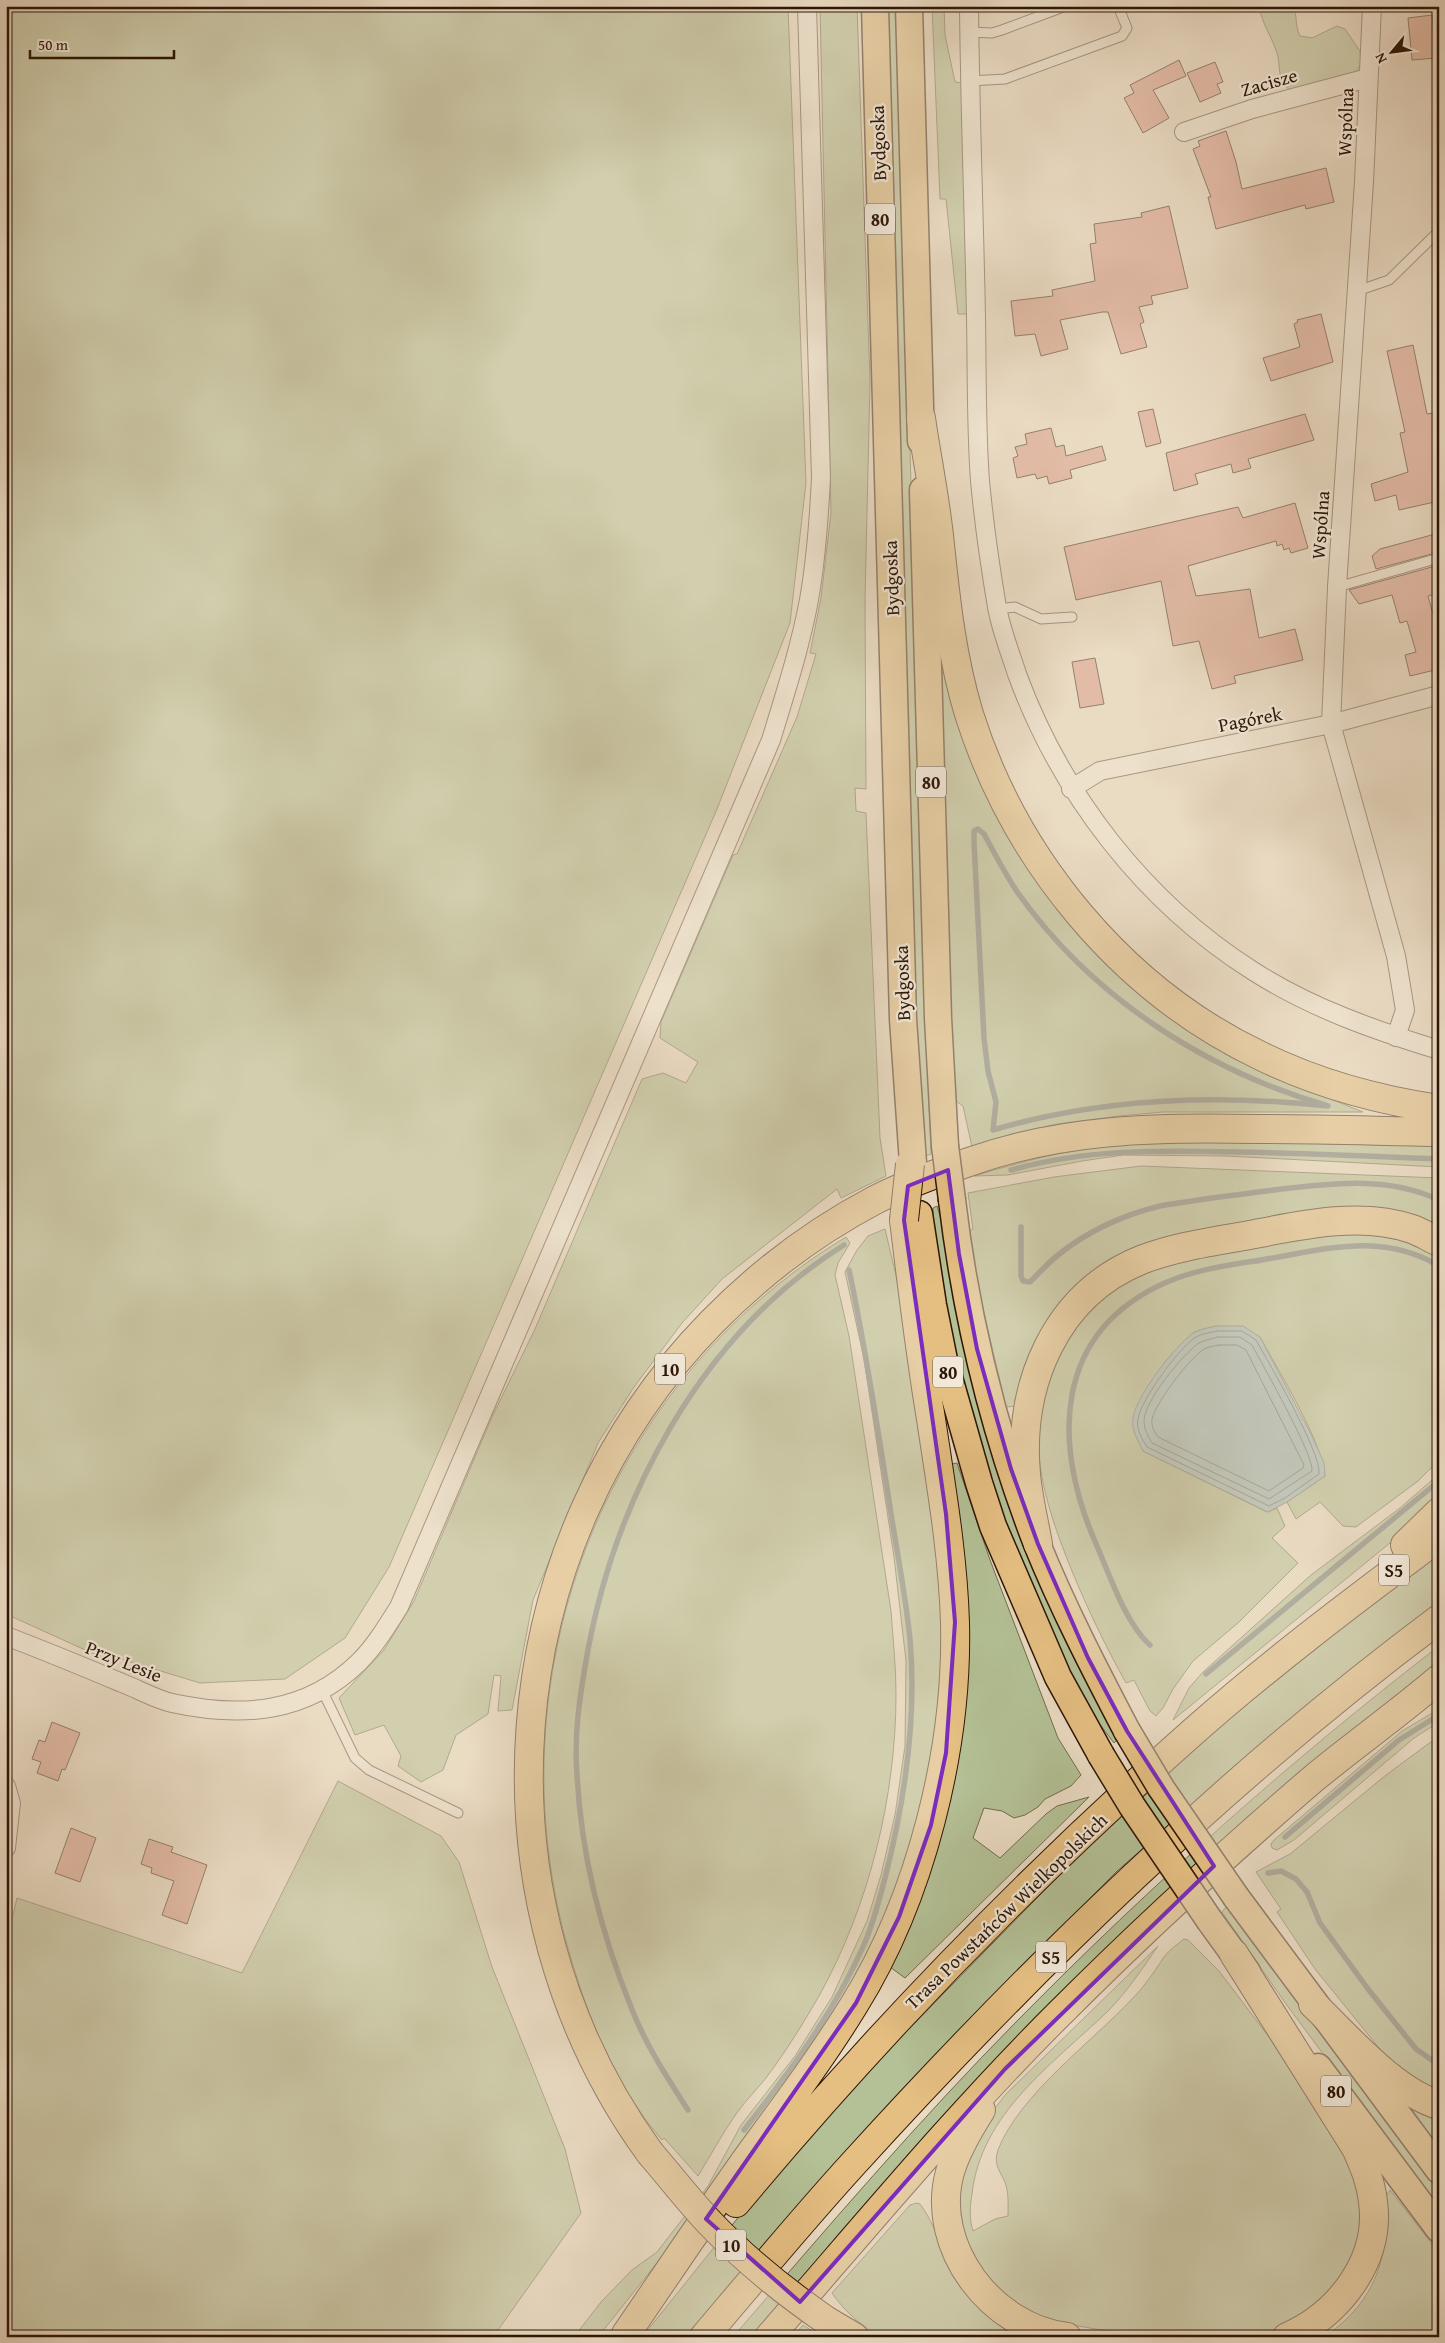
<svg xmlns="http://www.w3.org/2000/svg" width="1445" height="2343" font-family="'Gentium Book Plus',serif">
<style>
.green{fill:#b4c196;stroke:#706b4e}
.water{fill:#9ab9bb;stroke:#6e7773}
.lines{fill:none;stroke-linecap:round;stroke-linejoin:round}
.shore{stroke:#646760;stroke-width:1}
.stream{stroke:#6e7773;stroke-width:5.5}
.building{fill:#db9885;stroke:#2d1506}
.lane-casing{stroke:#5c4635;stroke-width:11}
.street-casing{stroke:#5c4635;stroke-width:20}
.primary-casing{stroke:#2d1506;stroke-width:29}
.highway-casing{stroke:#2d1506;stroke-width:30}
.lane{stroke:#f1e8d8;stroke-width:9}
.street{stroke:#f1e8d8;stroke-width:18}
.primary{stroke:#e5be82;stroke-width:26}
.highway{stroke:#e5be82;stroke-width:28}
.primary-bridge-casing{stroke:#2d1506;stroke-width:29;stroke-linecap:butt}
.highway-bridge-casing{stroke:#2d1506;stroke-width:30;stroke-linecap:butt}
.primary-bridge{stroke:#e5be82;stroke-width:26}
.highway-bridge{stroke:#e5be82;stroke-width:28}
.marked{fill:none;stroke:#7b2cbf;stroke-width:4;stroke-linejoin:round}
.labels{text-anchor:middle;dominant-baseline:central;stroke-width:4.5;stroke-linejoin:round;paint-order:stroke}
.shield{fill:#f1e8d8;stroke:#685445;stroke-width:1}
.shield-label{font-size:18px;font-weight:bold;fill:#2d1506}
.street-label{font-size:19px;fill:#2d1506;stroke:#f1e8d8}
</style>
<rect width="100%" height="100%" fill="#eadbc3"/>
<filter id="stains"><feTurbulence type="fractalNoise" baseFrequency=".004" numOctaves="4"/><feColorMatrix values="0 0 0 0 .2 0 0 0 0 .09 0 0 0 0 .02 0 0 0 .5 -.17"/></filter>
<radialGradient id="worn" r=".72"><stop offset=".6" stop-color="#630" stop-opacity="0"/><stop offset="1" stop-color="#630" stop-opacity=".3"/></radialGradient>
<path class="green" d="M6 6H788L806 483 790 623 717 809 389 1567 345 1638 285 1679 200 1683 118 1658 116 1664 6 1614Z
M820 6H857L870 381 865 600 866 789 855 788 856 811 866 813 880 1138 886 1176 841 1198 837 1189 722 1279 682 1323 634 1387 598 1443 533 1600 512 1710 498 1711 501 1676 494 1675 488 1714 456 1735 443 1770 421 1782 398 1766 401 1756 384 1725 355 1735 339 1698 384 1650 414 1601 492 1417 535 1329 642 1079 663 1073 686 1083 698 1062 660 1038 661 1022 733 855 737 854 797 717 816 654 810 653 821 598 831 513Z
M886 6H898L925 1002 931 1154 926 1156 915 1009Z
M932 6H944L945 35 955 82 962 83 967 314H958L946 199H940Z
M1259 6H1293C1298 16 1294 23 1300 36L1312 38 1337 26 1345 29 1360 51 1361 64 1355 73 1292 91C1275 82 1282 65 1276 50 1270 34 1262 23 1259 6Z
M940 642 946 684 958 721 991 803 1030 872 1074 928 1132 986 1162 1010 1264 1072 1363 1112H1163L1119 1116 1057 1124 1012 1134 972 1147 963 1106 956 1101 952 1049Z
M1226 1142 1439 1146V1167L1226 1156 1123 1155 1082 1161 1008 1175 974 1176C1023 1161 1072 1149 1123 1143 1155 1140 1193 1142 1226 1142Z
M1141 1166 1439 1178V1230L1406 1216 1105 1268 1018 1406 1006 1407 978 1287 968 1231 973 1229 968 1193 1054 1177Z
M937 1206 1073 1654 1117 1740 1114 1743 1095 1718 1065 1663 1002 1513 982 1455 956 1358 933 1234V1208Z
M885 1229 910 1335 928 1452 945 1648 931 1785 897 1889 838 2016 676 2239 598 2337H574L601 2302 632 2270 657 2252 708 2186 741 2125 795 2056 832 1997 867 1921 881 1875 895 1815 905 1746 906 1661 894 1557 864 1359 845 1272 857 1250 868 1236Z
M1356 1233C1386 1236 1412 1241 1439 1256V1320L1436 1323 1439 1332V1460L1418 1481 1356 1527 1343 1526 1320 1502 1296 1519 1287 1502 1325 1476C1321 1439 1279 1372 1260 1337L1216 1326 1194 1332 1164 1363 1143 1451 1265 1511 1268 1512 1277 1508 1285 1526 1272 1538 1298 1563 1239 1622 1193 1661 1173 1689 1163 1708 1156 1716 1150 1711 1134 1680 1126 1683C1106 1647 1088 1610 1072 1571 1040 1492 1018 1420 1067 1341 1087 1308 1119 1282 1155 1268 1183 1257 1215 1253 1244 1249 1281 1243 1318 1235 1356 1233Z
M846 1237 850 1243 838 1263 835 1275 849 1336 891 1611C893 1639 896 1666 896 1694 896 1797 869 1906 819 1996 805 2020 790 2045 774 2067 763 2084 747 2098 736 2114 722 2134 711 2155 698 2176L664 2138 662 2140C617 2088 589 2021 570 1955 489 1681 601 1385 846 1237Z
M957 1463 990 1560 1058 1738 1081 1775 1071 1786 1045 1799 1038 1807 1025 1815 1014 1818 1002 1811 984 1808 973 1838 1000 1858 1046 1814 1057 1806 1089 1797 905 1978 890 1967 915 1913 932 1866 961 1552 952 1464Z
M1439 1474V1503L1173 1720 1189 1688 1203 1672 1311 1575 1400 1508Z
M1439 1553V1604L1303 1709 1117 1871 956 2035 689 2337H642L753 2199 858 2081 1078 1856 1198 1744 1394 1586Z
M1439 1646V1671L1336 1751 756 2337H733C826 2229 919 2120 1019 2019 1151 1885 1290 1761 1439 1646Z
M1439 1709V1722L1414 1738 1294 1840 1277 1850 1272 1848 1271 1844 1274 1840 1402 1731Z
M1439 1736V2093L1397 2067 1379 2048 1315 1969 1277 1912 1281 1909 1256 1872 1290 1854 1386 1775Z
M338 1781 441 1836 459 1862 492 1967 565 2149 581 2213 493 2337H6V1945L17 1898 242 1973Z
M1226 1907 1439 2190V2210L1286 2004 1222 1912Z
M1184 1939 1188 1940 1219 1971 1331 2119 1363 2191 1361 2238 1343 2280 1292 2325 1271 2332 1237 2337H1164L1101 2330 1044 2320 1006 2299 975 2264 959 2219V2178L981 2126 1006 2094 1158 1946C1142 1969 1127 1992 1107 2012 1053 2064 981 2113 972 2194 970 2206 969 2219 973 2231L995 2219 1008 2216C1008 2205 1009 2193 1005 2182 1000 2171 993 2164 998 2150 1019 2095 1092 2042 1132 1999 1145 1986 1154 1972 1164 1957 1169 1950 1178 1944 1184 1939Z
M1412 2110 1439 2122V2149Z
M1390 2190 1439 2253V2337H1325C1378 2298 1388 2259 1386 2196Z
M917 2203 920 2204C936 2225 941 2251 954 2274 967 2300 994 2324 1020 2337H882C862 2327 845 2312 832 2293L910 2205Z
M803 2325 822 2337H793Z"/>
<path class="water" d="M1216 1326H1243L1260 1337 1311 1434 1324 1463 1325 1476 1287 1502 1268 1512 1143 1451C1138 1441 1131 1429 1133 1418 1136 1396 1175 1346 1193 1333 1199 1329 1209 1328 1216 1326Z"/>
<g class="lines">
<path class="shore" d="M1217 1331H1242L1256 1340C1269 1363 1322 1454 1319 1474L1285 1498 1269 1506 1147 1447C1142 1439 1136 1429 1138 1419 1140 1401 1182 1343 1198 1336 1204 1333 1211 1333 1217 1331Z
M1218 1337H1240L1252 1345C1262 1364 1315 1457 1312 1471L1269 1499 1152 1443C1148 1436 1144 1429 1144 1421 1144 1401 1183 1354 1199 1343 1204 1340 1212 1339 1218 1337Z
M1219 1345H1237L1246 1350 1304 1465 1303 1468 1269 1491 1158 1437C1154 1432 1151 1425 1152 1419 1156 1402 1189 1359 1204 1349 1208 1347 1214 1346 1219 1345Z"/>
<path class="stream" d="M978 829 984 834C995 854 1005 874 1018 893 1093 998 1205 1070 1328 1106 1215 1094 1102 1098 993 1130L996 1102 988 1071 984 1038 974 842V831Z
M1011 1170C1085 1149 1161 1150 1237 1152 1305 1153 1372 1156 1439 1159
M1021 1227V1276L1023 1281 1030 1282C1039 1273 1048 1263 1058 1255 1088 1231 1123 1215 1160 1206 1195 1200 1230 1196 1266 1191 1322 1184 1385 1174 1439 1200
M1150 1645C1126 1624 1110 1576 1097 1546 1052 1445 1052 1332 1167 1282 1202 1267 1241 1264 1278 1257 1334 1247 1386 1234 1439 1266
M1206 1674 1439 1481
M1285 1837 1399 1740 1439 1715
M1268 1873 1281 1871 1296 1879 1307 1892 1320 1923 1368 1989 1416 2049 1439 2065
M688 2110C667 2077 645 2044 631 2007 601 1933 581 1854 577 1774 574 1738 579 1702 585 1667 612 1502 699 1335 844 1245
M744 2130C789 2073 833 2014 863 1947 873 1925 879 1901 885 1878 905 1800 917 1719 910 1639 905 1590 895 1542 888 1494 876 1419 865 1344 849 1270"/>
</g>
<path class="building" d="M1432 15 1436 58 1412 60 1408 18Z
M1179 60 1186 76 1153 90 1169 118 1143 133 1124 98 1134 93 1130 85Z
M1215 62 1223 82 1217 84 1221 93 1200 102 1187 73Z
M1226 131 1236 162 1242 189 1326 168 1334 202 1306 209 1305 205 1216 229 1208 197H1211L1193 149 1200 146 1198 141Z
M1169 206 1188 288 1151 296 1153 304 1139 307 1144 322 1140 324 1147 347 1121 354 1108 312H1102L1060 320 1068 349 1041 356 1035 334 1015 336 1011 301 1053 296 1052 290 1095 281 1090 244 1096 243 1094 224 1142 217 1141 213Z
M1321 314 1333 362 1271 381 1263 358 1300 347 1294 324 1298 322 1297 320Z
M1413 345 1427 414 1433 413 1439 435V501L1399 510 1396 495 1375 501 1371 484 1408 472 1400 433 1405 432 1387 351Z
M1153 409 1161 443 1146 447 1138 412Z
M1305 414 1314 440 1248 459 1251 468 1233 473 1231 464 1195 474 1198 484 1174 491 1166 453Z
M1051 428 1056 447 1064 445 1066 456 1102 446 1106 460 1070 470 1072 478 1049 484 1047 476 1037 479 1035 474 1017 478 1013 458 1018 456 1015 447 1027 444 1025 434Z
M1295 503 1308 548 1291 553 1289 548 1284 550 1282 544 1277 546 1276 541 1188 566 1196 596 1250 589 1259 638 1295 629 1303 660 1234 676 1236 683 1212 689 1199 641 1173 646 1161 581 1076 600 1064 547 1238 507 1243 518Z
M1439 533V552L1376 569 1372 556 1380 549Z
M1439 565V593L1428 596 1439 636V669L1410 676 1405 655 1416 652 1407 621 1400 623 1392 595 1359 604 1349 590Z
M1095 658 1104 704 1080 708 1072 662Z
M52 1722 80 1733 65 1770 62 1769 58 1781 37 1773 41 1762 32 1759 39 1740 45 1742Z
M71 1828 96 1838 80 1882 55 1873Z
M149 1839 173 1847 171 1852 207 1865 187 1924 162 1915 174 1881 151 1873 152 1868 141 1864Z"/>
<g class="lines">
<g class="lane-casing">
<path id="lane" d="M969 32 992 33 1002 30 1066 6
M970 81 1005 79 1122 36 1127 28 1118 6
M1357 291 1389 280 1439 231
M1337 587 1439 558
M997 609 1015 607 1041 619 1072 617
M322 1690 355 1758 369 1770 458 1813"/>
</g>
<g class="street-casing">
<path id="street" d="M969 6C970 110 974 213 976 317 977 371 976 427 980 481 984 523 990 566 997 607 1001 630 1010 652 1017 674 1061 794 1144 902 1253 971 1311 1008 1374 1030 1439 1050
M1372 6 1364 182 1337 587 1331 724 1396 956 1405 1010 1396 1037
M1184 132 1252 109 1368 78
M1071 789 1100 771 1331 724 1439 695
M6 1636C45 1651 84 1667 122 1683 138 1689 155 1699 172 1703 241 1718 306 1714 359 1662 375 1646 387 1626 399 1607L771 740C785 694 800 648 809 600 816 560 819 519 821 478L807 6
M6 1786 11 1803 6 1848"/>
</g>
<g class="primary-casing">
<path id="primary" d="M875 6 903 1019 913 1163
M909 6 921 441
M923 490 938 1018 945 1146
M952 1200C966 1318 994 1433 1037 1544 1063 1608 1095 1670 1127 1731
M919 1214 933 1305 944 1360 979 1483 993 1526 1058 1677 1101 1755
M1236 1897 1439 2170
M1210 1921 1247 1972
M1318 2067 1439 2229"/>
</g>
<g class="highway-casing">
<path id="highway" d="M921 418C927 460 936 502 940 545 946 602 952 658 969 714 1015 860 1122 990 1261 1056 1316 1083 1378 1100 1439 1109
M1038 1544C1034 1521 1028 1497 1026 1474 1018 1385 1055 1295 1141 1260 1177 1246 1217 1241 1255 1234 1305 1224 1363 1212 1412 1229 1421 1232 1430 1238 1439 1242
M1405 1545 1439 1512
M1234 1954 1356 2148C1364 2166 1371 2182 1373 2202 1381 2261 1338 2315 1287 2337
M1313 2004C1349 2038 1392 2090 1439 2105
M981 2110C969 2129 956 2151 950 2172 929 2247 992 2328 1067 2337
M650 2153C467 1901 494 1544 712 1322 759 1274 816 1231 875 1200 904 1185 937 1173 969 1162 1062 1129 1154 1127 1253 1129 1315 1129 1377 1131 1439 1132
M736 2203C877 2034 1030 1876 1194 1731 1272 1662 1356 1599 1439 1537
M827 2321 854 2337
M626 2334C667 2274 708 2213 750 2154 786 2105 822 2057 854 2005 921 1897 958 1749 955 1623 953 1554 941 1486 931 1419 920 1353 912 1287 904 1220
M704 2337C753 2279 802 2220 853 2164 1032 1967 1225 1779 1439 1619
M769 2337C865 2227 959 2113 1063 2010 1143 1930 1227 1853 1313 1779 1354 1745 1398 1714 1439 1679"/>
</g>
<use href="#lane" class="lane"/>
<use href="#street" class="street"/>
<use href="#primary" class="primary"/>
<use href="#highway" class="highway"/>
<g class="primary-bridge-casing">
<path id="primary-bridge" d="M945 1146 952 1200
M1127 1731 1161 1788 1236 1897
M1101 1755 1132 1806 1210 1921"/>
</g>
<g class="highway-bridge-casing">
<path id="highway-bridge" d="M904 1220 910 1164
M650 2153C670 2176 689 2201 710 2223 745 2260 785 2292 827 2321"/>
</g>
<use href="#primary-bridge" class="primary-bridge"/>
<use href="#highway-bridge" class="highway-bridge"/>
</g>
<path d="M0 0H1445V2343H0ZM948 1170 959 1254 977 1349 1011 1469 1038 1544 1088 1658 1127 1731 1214 1866 1005 2069 800 2302 706 2219 856 2003 899 1917 931 1825 946 1753 955 1622 946 1514 904 1220 908 1186Z" fill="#eadbc3" fill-opacity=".55" fill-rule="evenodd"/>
<path class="marked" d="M948 1170 959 1254 977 1349 1011 1469 1038 1544 1088 1658 1127 1731 1214 1866 1005 2069 800 2302 706 2219 856 2003 899 1917 931 1825 946 1753 955 1622 946 1514 904 1220 908 1186Z"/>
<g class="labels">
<g class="shield">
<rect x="865" y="203.5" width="30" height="31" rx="4"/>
<rect x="916" y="766.5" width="30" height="31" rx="4"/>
<rect x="655" y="1353.5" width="30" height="31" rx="4"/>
<rect x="933" y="1356.5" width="30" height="31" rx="4"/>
<rect x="1379" y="1554.5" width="30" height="31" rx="4"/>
<rect x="1036" y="1941.5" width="30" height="31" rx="4"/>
<rect x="1321" y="2075.5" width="30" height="31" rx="4"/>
<rect x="716" y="2229.5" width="30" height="31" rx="4"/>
</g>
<g class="shield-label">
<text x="880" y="219">80</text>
<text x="931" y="782">80</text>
<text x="670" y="1369">10</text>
<text x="948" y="1372">80</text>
<text x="1394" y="1570">S5</text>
<text x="1051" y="1957">S5</text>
<text x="1336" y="2091">80</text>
<text x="731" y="2245">10</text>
</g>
<g class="street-label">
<text transform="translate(1269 82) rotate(-16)">Zacisze</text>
<text transform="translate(1345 122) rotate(-88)">Wspólna</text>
<text transform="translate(878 143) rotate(-92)">Bydgoska</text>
<text transform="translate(1320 525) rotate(-86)">Wspólna</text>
<text transform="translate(891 578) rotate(-92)">Bydgoska</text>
<text transform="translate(1250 719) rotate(-11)">Pagórek</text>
<text transform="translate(902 983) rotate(-92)">Bydgoska</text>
<text transform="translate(124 1661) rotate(22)">Przy Lesie</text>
<text transform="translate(1006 1911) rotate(-44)">Trasa Powstańców Wielkopolskich</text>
</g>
</g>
<rect width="1445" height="2343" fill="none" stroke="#eadbc3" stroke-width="25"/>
<rect x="8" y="8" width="1430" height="2328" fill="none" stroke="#2d1506" stroke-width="2.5"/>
<rect x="12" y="12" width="1420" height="2318" fill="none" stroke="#2d1506"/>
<g transform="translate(1392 52) rotate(241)" stroke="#f1e8d8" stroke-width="4" paint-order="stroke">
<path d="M0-4L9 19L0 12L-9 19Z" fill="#2d1506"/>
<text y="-8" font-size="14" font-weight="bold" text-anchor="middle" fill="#2d1506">N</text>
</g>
<path d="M30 50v8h144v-8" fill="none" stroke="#2d1506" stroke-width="2.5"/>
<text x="38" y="50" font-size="15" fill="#2d1506" stroke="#f1e8d8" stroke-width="4" paint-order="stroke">50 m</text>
<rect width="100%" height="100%" filter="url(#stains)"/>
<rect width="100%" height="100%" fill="url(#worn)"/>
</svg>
